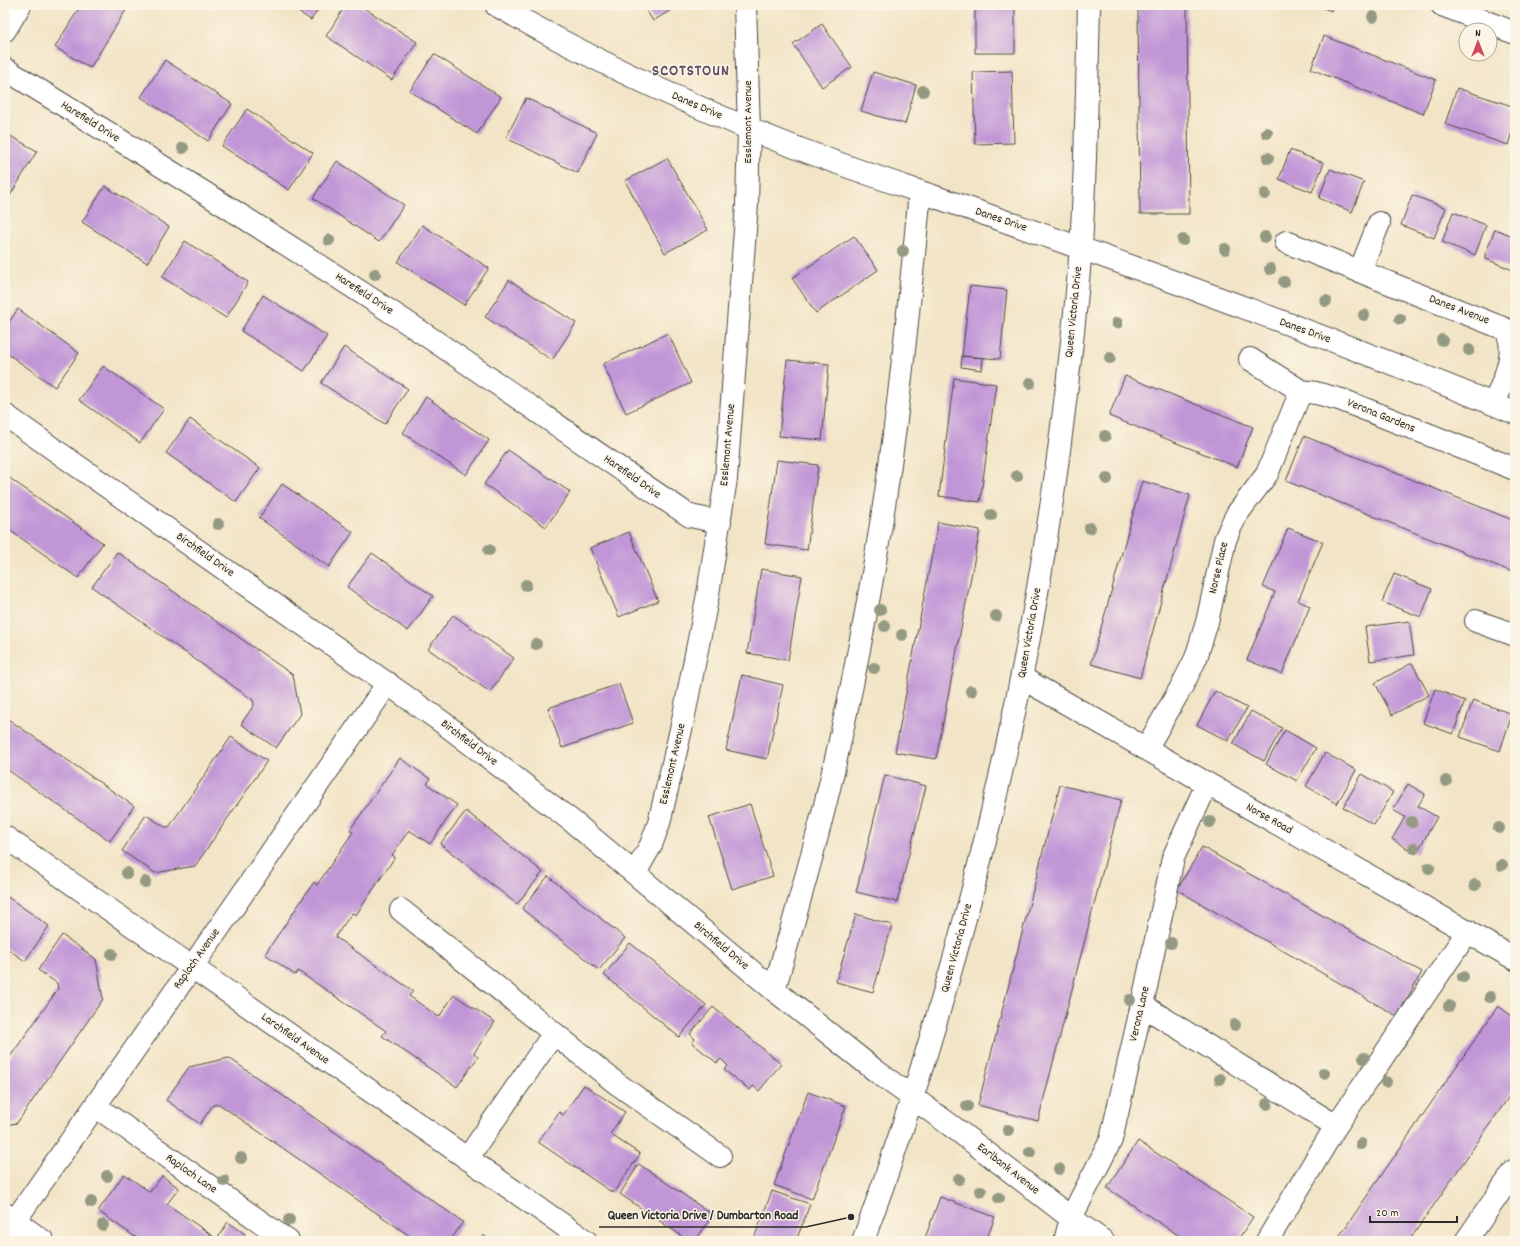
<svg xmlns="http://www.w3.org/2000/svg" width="1520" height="1246" font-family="Dekko,sans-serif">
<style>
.building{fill:#c196d7}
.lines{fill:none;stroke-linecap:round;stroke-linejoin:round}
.minor-casing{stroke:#494742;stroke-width:24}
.major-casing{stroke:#494742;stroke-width:24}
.minor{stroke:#fff;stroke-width:22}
.major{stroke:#fff;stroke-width:22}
.tree{fill:#949a82}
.labels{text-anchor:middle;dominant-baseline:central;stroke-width:3;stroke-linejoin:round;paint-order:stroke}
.street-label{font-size:12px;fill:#2b2b2b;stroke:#fcf5e5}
.district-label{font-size:16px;font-weight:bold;letter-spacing:1px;fill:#605067;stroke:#fcf5e5}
.leader{fill:none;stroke:#2b2b2b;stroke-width:1.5}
.callout-dot{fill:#2b2b2b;stroke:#fcf5e5;stroke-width:1.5}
.callout-label{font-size:13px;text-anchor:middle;font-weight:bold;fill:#2b2b2b;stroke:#fcf5e5;stroke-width:3;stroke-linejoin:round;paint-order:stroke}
</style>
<rect width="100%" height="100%" fill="#fcf5e5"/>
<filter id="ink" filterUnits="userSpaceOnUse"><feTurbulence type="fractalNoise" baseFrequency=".025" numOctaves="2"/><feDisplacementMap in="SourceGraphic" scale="8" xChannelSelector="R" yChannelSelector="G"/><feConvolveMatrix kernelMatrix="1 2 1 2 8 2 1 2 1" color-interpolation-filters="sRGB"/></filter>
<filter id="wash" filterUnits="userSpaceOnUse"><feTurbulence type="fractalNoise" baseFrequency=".012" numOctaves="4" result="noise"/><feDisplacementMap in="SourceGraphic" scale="16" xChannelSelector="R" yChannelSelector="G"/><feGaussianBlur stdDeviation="0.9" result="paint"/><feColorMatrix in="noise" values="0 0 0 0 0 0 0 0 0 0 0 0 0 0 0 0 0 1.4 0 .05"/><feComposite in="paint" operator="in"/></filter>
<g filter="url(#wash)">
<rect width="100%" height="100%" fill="#f2e4c6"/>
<g id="blocks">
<path class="building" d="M81 5H129L90 68 55 47Z
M288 5H321L311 20Z
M346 5H359L417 42 392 80 326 36Z
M643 5H679L653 21Z
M975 5H1015V53H975Z
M1138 5H1187L1189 214H1140Z
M1316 5H1333L1331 11Z
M822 24 852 67 822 87 793 44Z
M1324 36 1436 80 1423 114 1311 69Z
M434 54 501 97 477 134 410 91Z
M165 60 232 104 208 141 141 97Z
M1012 71 1014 143 975 144 973 72Z
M873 72 916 85 905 124 861 111Z
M1457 88 1515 107V123L1508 145 1445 124Z
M526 98 597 133 578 173 506 138Z
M247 109 313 153 289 190 222 146Z
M5 133 37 151 5 204Z
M1290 150 1324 163 1312 192 1279 179Z
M667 158 708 230 665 253 625 181Z
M337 161 404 205 379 242 313 198Z
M1330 169 1364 182 1352 212 1319 198Z
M105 186 169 227 147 263 82 222Z
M1412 195 1446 208 1434 238 1401 225Z
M1453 212 1486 225 1475 255 1442 242Z
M422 225 489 268 464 305 398 262Z
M1495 229 1515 237V271L1484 258Z
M854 236 878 270 816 313 792 278Z
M185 241 248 282 226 318 162 277Z
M509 280 576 323 552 360 485 317Z
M970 286 1007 290 1000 359 962 356Z
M263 295 327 336 304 371 241 331Z
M18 309 79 353 55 387 5 352V328Z
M668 333 691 383 626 413 603 364Z
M344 347 408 389 385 424 321 383Z
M962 356 983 358 982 370 961 367Z
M787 360 829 364 822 440 779 436Z
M103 366 164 409 140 443 79 400Z
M1125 376 1253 427 1237 467 1109 416Z
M954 378 996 384 980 502 939 496Z
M426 397 489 440 466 475 403 433Z
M190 419 260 468 236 502 166 453Z
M1304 436 1515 521V573L1286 481Z
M508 450 570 492 546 527 484 484Z
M777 460 818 465 807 550 765 544Z
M5 475 103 543 78 578 5 527Z
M1142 481 1190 495 1140 678 1091 664Z
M282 484 353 532 329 567 259 518Z
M938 522 980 530 936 759 895 752Z
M1288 528 1323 542 1298 601 1310 606 1282 674 1247 660 1275 592 1263 587Z
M629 532 658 601 619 617 590 548Z
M117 552 293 675 300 714 276 748 241 724 254 705 253 700 92 587Z
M372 553 433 596 408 631 347 587Z
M761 569 802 576 788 660 747 653Z
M1394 574 1432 589 1421 617 1382 602Z
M453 615 514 658 490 692 428 649Z
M1409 621 1414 655 1370 661 1365 627Z
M1412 663 1429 695 1392 715 1375 683Z
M742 675 783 685 767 759 726 750Z
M619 684 633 723 562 748 548 708Z
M1435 689 1465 701 1453 734 1423 723Z
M1215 691 1247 708 1228 741 1197 725Z
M1473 700 1512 714 1500 751 1460 737Z
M1251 711 1282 728 1264 761 1233 744Z
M5 717 134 806 110 841 5 768Z
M1285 730 1316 748 1297 781 1266 764Z
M231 737 267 761 195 866 155 873 122 851 146 815 165 827H169Z
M1325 753 1356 770 1337 804 1306 786Z
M400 758 430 779 427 784 457 805 430 844 409 830 392 855 395 857 356 915 352 913 335 937 413 991 409 996 439 1017 454 995 495 1022 474 1053 478 1057 457 1087 382 1036 386 1031 357 1011 298 971 295 975 265 954 314 882 317 885 353 832 350 830Z
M1362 774 1393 792 1374 825 1343 807Z
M885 775 926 786 897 902 856 892Z
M1408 784 1425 794 1418 806 1437 817 1416 854 1392 839 1405 817 1393 810Z
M1060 785 1121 800 1038 1121 978 1105Z
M750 804 773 876 732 889 709 817Z
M466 811 543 872 517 904 440 844Z
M1202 847 1422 972 1397 1016 1177 890Z
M548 876 625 938 599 970 522 909Z
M5 895 49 926 25 961 5 947Z
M856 914 892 925 873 992 836 982Z
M62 935 96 959 103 999 17 1123 5 1125V1064L58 989 57 983 38 970Z
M630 943 706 1005 679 1037 604 975Z
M1498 1006 1515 1018V1088L1413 1235 1409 1241H1336Z
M713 1007 781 1064 759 1091 753 1086 750 1090 724 1070 728 1066 721 1059 717 1063 692 1043 695 1039 690 1034Z
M229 1058 463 1222 450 1241H417L219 1104 213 1105 200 1124 166 1100 189 1067Z
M584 1085 625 1112 610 1134 640 1154 613 1193 538 1142 559 1112 563 1115Z
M808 1092 846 1106 812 1199 774 1185Z
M1138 1141 1253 1217 1237 1241H1187L1107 1188Z
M639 1164 713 1215 695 1241H689L620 1194Z
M124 1174 150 1192 162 1176 179 1188 167 1204 217 1239 228 1222 245 1234 240 1241H141L98 1211Z
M772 1191 810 1204 796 1241H753Z
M940 1197 995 1217 986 1241H924Z
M483 1235 491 1241H479Z"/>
</g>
</g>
<g filter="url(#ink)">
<use href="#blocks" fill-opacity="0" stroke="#494742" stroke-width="1"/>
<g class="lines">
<g class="minor-casing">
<path id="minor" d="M496 5C585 56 678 100 774 139 846 168 920 191 993 217 1168 279 1343 342 1515 413
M1442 5 1515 33
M5 30 20 5
M5 69C134 149 264 228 391 312 492 378 589 449 690 516L720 522
M1286 242 1505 329C1520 350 1502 383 1494 404
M1360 271 1379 223
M1250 359 1301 391 1316 393 1342 400 1515 469
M5 415 442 722 573 822 774 990 876 1071 957 1130 1071 1218 1103 1241
M1476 621 1515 635
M1022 678 1515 959
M1146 749 1182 686 1196 658 1207 622 1225 540 1231 526 1237 514 1267 474 1301 391
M5 837 586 1241
M635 873 651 845 659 823 682 725 708 594 726 479 747 204 749 129 745 5
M401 910 616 1083 720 1156
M774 990C797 909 821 828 839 745 860 652 877 558 890 464 903 374 911 283 920 192
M1142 1005 1336 1126
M95 1106 288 1241
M467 1159 554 1033
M5 1235 192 967 388 683
M863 1241C954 992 1019 736 1056 473 1066 398 1075 322 1081 246 1086 166 1087 85 1089 5
M1065 1241 1071 1218 1111 1140 1146 987 1173 858 1207 784
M1267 1241 1336 1126 1468 931
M1466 1241 1515 1170"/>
</g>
<g class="major-casing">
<path id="major" d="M5 1214 43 1241"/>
</g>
<use href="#minor" class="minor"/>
<use href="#major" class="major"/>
</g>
<g class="tree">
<circle cx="1373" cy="17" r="6"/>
<circle cx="923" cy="91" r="6"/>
<circle cx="1267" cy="133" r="6"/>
<circle cx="183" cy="148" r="6"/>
<circle cx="1268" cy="158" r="6"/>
<circle cx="1265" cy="194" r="6"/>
<circle cx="1265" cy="237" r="6"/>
<circle cx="329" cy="240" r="6"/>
<circle cx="1183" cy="240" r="6"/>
<circle cx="1225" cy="249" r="6"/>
<circle cx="903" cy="251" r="6"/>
<circle cx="1270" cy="269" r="6"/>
<circle cx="375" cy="274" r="6"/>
<circle cx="1284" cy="282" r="6"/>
<circle cx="1326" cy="301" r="6"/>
<circle cx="1364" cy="315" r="6"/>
<circle cx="1400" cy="319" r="6"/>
<circle cx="1117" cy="323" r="6"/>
<circle cx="1442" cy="340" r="6"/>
<circle cx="1469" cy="350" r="6"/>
<circle cx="1110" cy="358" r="6"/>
<circle cx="1030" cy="383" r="6"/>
<circle cx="1105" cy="436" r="6"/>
<circle cx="1017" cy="476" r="6"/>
<circle cx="1107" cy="479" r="6"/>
<circle cx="991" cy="515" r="6"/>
<circle cx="218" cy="524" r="6"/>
<circle cx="1090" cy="528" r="6"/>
<circle cx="489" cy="550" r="6"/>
<circle cx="526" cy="585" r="6"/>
<circle cx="880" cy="610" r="6"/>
<circle cx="996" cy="616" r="6"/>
<circle cx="885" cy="626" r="6"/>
<circle cx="902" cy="635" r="6"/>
<circle cx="536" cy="644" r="6"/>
<circle cx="874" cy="668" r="6"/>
<circle cx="971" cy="691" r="6"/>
<circle cx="1446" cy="781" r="6"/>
<circle cx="1210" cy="822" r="6"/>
<circle cx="1412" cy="822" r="6"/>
<circle cx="1499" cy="828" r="6"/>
<circle cx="1414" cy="848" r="6"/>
<circle cx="1502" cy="865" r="6"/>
<circle cx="1429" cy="868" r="6"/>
<circle cx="127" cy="873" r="6"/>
<circle cx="145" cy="882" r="6"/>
<circle cx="1475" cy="885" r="6"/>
<circle cx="1171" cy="943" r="6"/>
<circle cx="112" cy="954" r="6"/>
<circle cx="1463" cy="977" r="6"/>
<circle cx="1490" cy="997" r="6"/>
<circle cx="1130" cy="1000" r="6"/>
<circle cx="1449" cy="1006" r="6"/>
<circle cx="1235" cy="1025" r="6"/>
<circle cx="1364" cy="1058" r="6"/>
<circle cx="1324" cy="1073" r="6"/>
<circle cx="1220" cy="1079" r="6"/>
<circle cx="1386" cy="1082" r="6"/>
<circle cx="1267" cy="1104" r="6"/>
<circle cx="967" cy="1106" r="6"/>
<circle cx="1008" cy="1130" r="6"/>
<circle cx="1361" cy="1144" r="6"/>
<circle cx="1030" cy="1152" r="6"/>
<circle cx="241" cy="1158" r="6"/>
<circle cx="1059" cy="1169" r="6"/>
<circle cx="107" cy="1176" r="6"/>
<circle cx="959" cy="1179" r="6"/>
<circle cx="224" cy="1181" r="6"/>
<circle cx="981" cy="1191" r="6"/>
<circle cx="999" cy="1198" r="6"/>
<circle cx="91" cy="1202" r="6"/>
<circle cx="289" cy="1220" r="6"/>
<circle cx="103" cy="1225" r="6"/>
</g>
</g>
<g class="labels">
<g class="street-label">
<text transform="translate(697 106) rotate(23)">Danes Drive</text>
<text transform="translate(90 122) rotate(32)">Harefield Drive</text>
<text transform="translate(748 122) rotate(-90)">Esslemont Avenue</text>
<text transform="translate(1001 220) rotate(19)">Danes Drive</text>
<text transform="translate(364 294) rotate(33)">Harefield Drive</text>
<text transform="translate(1459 310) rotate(21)">Danes Avenue</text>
<text transform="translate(1074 312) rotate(-84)">Queen Victoria Drive</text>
<text transform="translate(1305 331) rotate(20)">Danes Drive</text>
<text transform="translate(1381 416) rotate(22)">Verona Gardens</text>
<text transform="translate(728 445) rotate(-85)">Esslemont Avenue</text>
<text transform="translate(632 477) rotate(35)">Harefield Drive</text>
<text transform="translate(205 555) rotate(35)">Birchfield Drive</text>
<text transform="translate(1219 568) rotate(-77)">Norse Place</text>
<text transform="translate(1030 633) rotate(-80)">Queen Victoria Drive</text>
<text transform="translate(469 743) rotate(37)">Birchfield Drive</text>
<text transform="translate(673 764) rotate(-77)">Esslemont Avenue</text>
<text transform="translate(1269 819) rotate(29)">Norse Road</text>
<text transform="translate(721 946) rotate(40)">Birchfield Drive</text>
<text transform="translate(957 948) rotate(-75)">Queen Victoria Drive</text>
<text transform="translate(197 959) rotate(-55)">Raploch Avenue</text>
<text transform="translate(1140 1014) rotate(-77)">Verona Lane</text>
<text transform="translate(295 1039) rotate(35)">Larchfield Avenue</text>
<text transform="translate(1008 1169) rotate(38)">Earlbank Avenue</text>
<text transform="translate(191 1174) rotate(35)">Raploch Lane</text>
</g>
<g class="district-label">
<text x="691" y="71">SCOTSTOUN</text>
</g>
</g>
<path class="leader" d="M851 1217L806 1227H599"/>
<circle class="callout-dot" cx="851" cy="1217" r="4"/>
<g class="callout-label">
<text x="703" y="1219">Queen Victoria Drive / Dumbarton Road</text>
</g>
<rect width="1520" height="1246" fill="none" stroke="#fcf5e5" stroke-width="20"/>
<g transform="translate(1478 42)"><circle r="19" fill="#fcf5e5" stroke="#a8a49b"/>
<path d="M0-3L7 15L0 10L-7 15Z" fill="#d1495b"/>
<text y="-6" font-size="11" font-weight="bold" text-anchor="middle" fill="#2b2b2b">N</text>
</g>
<path d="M1370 1216v6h87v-6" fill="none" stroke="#2b2b2b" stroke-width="2"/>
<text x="1376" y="1216" font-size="12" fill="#2b2b2b" stroke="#fcf5e5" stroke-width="3" paint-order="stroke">20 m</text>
</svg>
